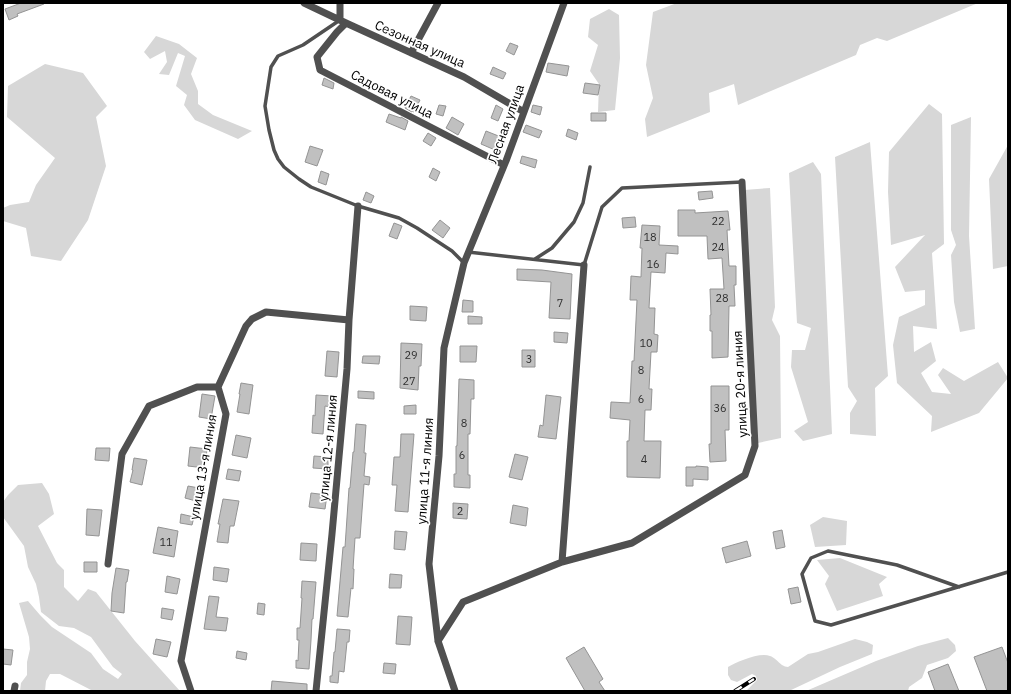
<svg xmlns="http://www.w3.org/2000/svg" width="1011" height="694" font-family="'IBM Plex Sans',sans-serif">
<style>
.green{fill:#d7d7d7}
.building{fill:#c0c0c0;stroke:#949494}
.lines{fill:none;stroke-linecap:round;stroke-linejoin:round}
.service{stroke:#505050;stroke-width:3.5}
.minor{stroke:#505050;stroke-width:7}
.rail-casing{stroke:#000;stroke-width:4}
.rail{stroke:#fff;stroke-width:2.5;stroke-dasharray:8;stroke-linecap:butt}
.labels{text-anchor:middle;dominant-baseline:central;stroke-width:3.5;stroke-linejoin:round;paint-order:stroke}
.number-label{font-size:11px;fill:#303030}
.street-label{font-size:13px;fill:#000;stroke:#fff}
</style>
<rect width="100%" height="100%" fill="#fff"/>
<path class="green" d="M677 3H978L887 41 877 38 860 45 856 55 738 105 734 84 709 93 710 112 647 137 645 119 653 98 646 65 653 12Z
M609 9 619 15 620 58 615 110 598 112 599 84 590 71 598 45 588 37 590 19Z
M156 36 179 44 197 58 191 74 198 91V104L213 115 252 131 238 139 195 120 184 105 187 95 176 86 185 56 178 53 169 75 159 74 167 62 165 51 150 59 144 52Z
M45 64 83 73 107 106 96 117 106 166 88 220 61 261 31 256 26 228 3 221V208L10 205 29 202 36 185 55 158 7 117 8 86Z
M929 104 942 114 944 244 932 253 937 329 913 326 914 352 931 342 936 361 921 373 932 392 951 394 938 375 943 368 964 381 998 362 1008 378 979 413 931 432 932 416 897 383 893 345 899 317 925 305V290L905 292 895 267 925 235 891 245 888 192 889 152Z
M971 117 969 236 975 329 960 332 954 302 951 255 956 245 951 230V125Z
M870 142 888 376 875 388 876 436 850 434V413L857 401 848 387 835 157Z
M1008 145V266L993 269 989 179Z
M813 162 821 174 832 434 803 441 794 431 808 422 791 367 792 350H805L811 328 797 323 789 173Z
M770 188 775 307 772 320 780 336 781 438 753 444 740 212 744 190Z
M42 483 49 494 54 514 38 526 57 563 64 570V587L78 601 88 589 96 592 135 641 180 691H93L60 674H50L46 681 45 691H20L21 683 27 675V662L30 649 29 637 19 603 28 601 40 615 52 627 91 653 103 669 118 679 122 674 113 667 91 637 74 628 59 626 41 612 39 597 36 584 28 567 24 546 3 517V502L8 495 18 485Z
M823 517 847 521 846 545 815 547 810 525Z
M840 558 887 577 879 584 883 596 837 611 825 584 829 576 817 560Z
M948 638 955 645 956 651 948 658 927 665 922 678 909 687 908 691H806L876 661 918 646Z
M855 639 867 642 873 645 872 654 840 667 789 691H746L757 680 756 676 752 674 737 682 731 680 728 675V667C737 662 759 652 770 656 774 657 778 662 782 665 784 666 786 667 788 667L808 654 818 652Z"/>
<path class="building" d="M21 3H43L44 4 17 14 18 16 9 20 5 9Z
M510 43 518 46 514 55 506 51Z
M548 63 569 66 567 76 546 72Z
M493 67 506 73 503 79 490 74Z
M324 78 334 83 333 89 322 85Z
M585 83 600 85 598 95 583 93Z
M411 96 420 100 414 112 412 111V112L405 108Z
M439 105 446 106 443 116 436 114Z
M496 105 503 109 498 121 491 118Z
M533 105 542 107 540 115 531 112Z
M591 113H606V121H591Z
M389 114 401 118V117L408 121 405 130 386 122Z
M452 117 464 124 458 135 446 128Z
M526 125 542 131 539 138 523 132Z
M568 129 578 133 576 140 566 136Z
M486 131 501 137 495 150 481 144Z
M428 133 436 138 431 146 423 141Z
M310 146 323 150 317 166 305 162Z
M522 156 537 160 535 168 520 163Z
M433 168 440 172 436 181 429 177Z
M321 171 329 174 326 185 318 182Z
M712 191 713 198 699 200 698 192Z
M366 192 374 196 371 203 363 200Z
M678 210H695V213L728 211 730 230H727L729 266H736V285H734L735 306H729L728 357 712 358V331H710V315H711L710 289H724L722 258 708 259 707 236H678Z
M635 217 636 227 623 228 622 218Z
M440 220 450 228 443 238 432 230Z
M394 223 402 226 397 239 389 236Z
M642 225 660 226 659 245 678 246V254L666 253 665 273 651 272 649 308H655L654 334 658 335 657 352H651L649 389H652L651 410H645L644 441H661L660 478 627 477V441H629L630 420 610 418 611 402 630 403 632 361H634L637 300H630L631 276 641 277 642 248H640Z
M517 269 542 270 572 274 570 319 549 318 551 282 517 280Z
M463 300 473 301V312H462Z
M410 306 427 307 426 321 410 320Z
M468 316 482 317V324H468Z
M554 332 568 333 567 343 554 342Z
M401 343 422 344 421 366H419L418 390 400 388Z
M460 346H477L476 362H460Z
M522 350H535V367H522Z
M327 351 339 352 337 377 325 376Z
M363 356H380L379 364 362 363Z
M459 379 474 380V399H471L470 434H468V475H470V488L454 487V474H456V446H457Z
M241 383 253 385 249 414 237 412 240 394H239Z
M711 386H729V430H725L726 461 710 462 709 444H711Z
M358 391 374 392V399L358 398Z
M202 394 215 396 211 419 199 417Z
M316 395 332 396 331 407 325 406 323 434 312 433 313 415 315 416Z
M546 395 561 397 556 439 538 437 540 425 543 426Z
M416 405V414H404V406Z
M356 424 366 425 364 453H366L364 476 370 477 369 485 364 484 360 538H355L353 569H354L353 589 351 588 348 617 337 616 343 547H345L349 488H350L353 452H354Z
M401 434H414L408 512 395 511 397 485H392L394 457H400Z
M236 435 251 438 247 458 232 455Z
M190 447 207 449 205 468 188 466Z
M96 448H110L109 461 95 460Z
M515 454 528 457 522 480 509 477Z
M314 456 328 457V469L313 468Z
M134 458 147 460 142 485 130 482 133 470H132Z
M696 466 708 467V480L693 479V486H686V467H696Z
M228 469 241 471 239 481 226 479Z
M188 486 199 488 196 501 185 498Z
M311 493 327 495 325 509 309 507Z
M223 499 239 501 234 526H230L228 543 217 542 220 524H218Z
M453 503 468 504 467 519 453 518Z
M513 505 528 508 526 526 510 523Z
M87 509 102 510 99 536 86 535Z
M181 514 194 517 192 525 180 523Z
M158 527 178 531 174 557 153 553Z
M782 530 785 547 776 549 773 532Z
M395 531 407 532 405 550 394 549Z
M747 541 751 556 726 563 722 548Z
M301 543 317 544 316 561 300 560Z
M84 562H97V572H84Z
M214 567 229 569 227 582 213 580Z
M116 568 129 570 127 582H126L124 613 111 611 112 593Z
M390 574 402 575 401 588H389Z
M167 576 180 579 177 594 165 592Z
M302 581 316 582 313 619H312L311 640 309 669 296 668V660L298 661 299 640H297V628H300L302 598H301Z
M798 587 801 602 791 604 788 589Z
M209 596 219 597 216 617 228 618 226 631 204 629Z
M258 603 265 604 264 615 257 614Z
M162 608 174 610 172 620 161 618Z
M398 616 412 617 410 645 396 644Z
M337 629 350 630 349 642H347L344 672 339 671 338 683 330 682V676H332L334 652H335Z
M156 639 171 642 167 657 153 654Z
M584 647 603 679 599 682 605 691H585L566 658Z
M1002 647 1008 663V691H987L974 657Z
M3 649 13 650 11 665 3 664Z
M237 651 247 653 246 660 236 658Z
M384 663 396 664 395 674 383 673Z
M948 664 959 691H935L928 672Z
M272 681 307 684V691H271Z"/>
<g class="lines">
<path class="service" d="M340 20 303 45 278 56 271 67 265 106 269 130 274 150 278 159 284 167 299 179 311 187 358 206 399 218 417 228 452 251 464 263
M468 252 584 265 602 207 622 188 742 182
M535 259 552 248 574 222 583 203 590 167
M959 587 897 565 828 551 811 558 802 574 815 621 831 625 1008 572"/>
<path class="minor" d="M304 3 346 23 464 77 524 112
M340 3V20
M346 23 337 32 317 57 320 70 504 165
M411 53 438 3
M218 387 246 326 252 319 266 312 349 320
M562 562 584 265
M108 564 122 454 149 406 197 387H218L226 414 181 661 191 691
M438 641 463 602 562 562 632 543 745 475 755 446 742 182
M14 691 15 686
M316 691 332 534 347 369 349 320 358 206
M455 691 438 641 429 564 439 456 444 348 464 263 506 161 564 3"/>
<g class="rail-casing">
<path id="rail" d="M735 691 754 679"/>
</g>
<use href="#rail" class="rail"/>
</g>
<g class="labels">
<g class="number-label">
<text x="718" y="221">22</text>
<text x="650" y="237">18</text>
<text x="718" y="247">24</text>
<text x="653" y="264">16</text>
<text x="722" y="298">28</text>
<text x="560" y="303">7</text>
<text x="646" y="343">10</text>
<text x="411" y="355">29</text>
<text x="529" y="359">3</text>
<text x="641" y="370">8</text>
<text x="409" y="381">27</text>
<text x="641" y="399">6</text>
<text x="720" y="408">36</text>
<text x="464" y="423">8</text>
<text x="462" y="455">6</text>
<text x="644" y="459">4</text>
<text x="460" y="511">2</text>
<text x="166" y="542">11</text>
</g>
<g class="street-label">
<text transform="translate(420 44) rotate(24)">Сезонная улица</text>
<text transform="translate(392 94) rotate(27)">Садовая улица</text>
<text transform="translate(506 124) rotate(-70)">Лесная улица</text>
<text transform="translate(740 384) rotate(-93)">улица 20-я линия</text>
<text transform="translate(328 448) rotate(-85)">улица 12-я линия</text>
<text transform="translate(203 467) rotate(-80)">улица 13-я линия</text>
<text transform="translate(425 471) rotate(-86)">улица 11-я линия</text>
</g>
</g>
<rect width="1011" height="694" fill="none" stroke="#000000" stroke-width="8"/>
</svg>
